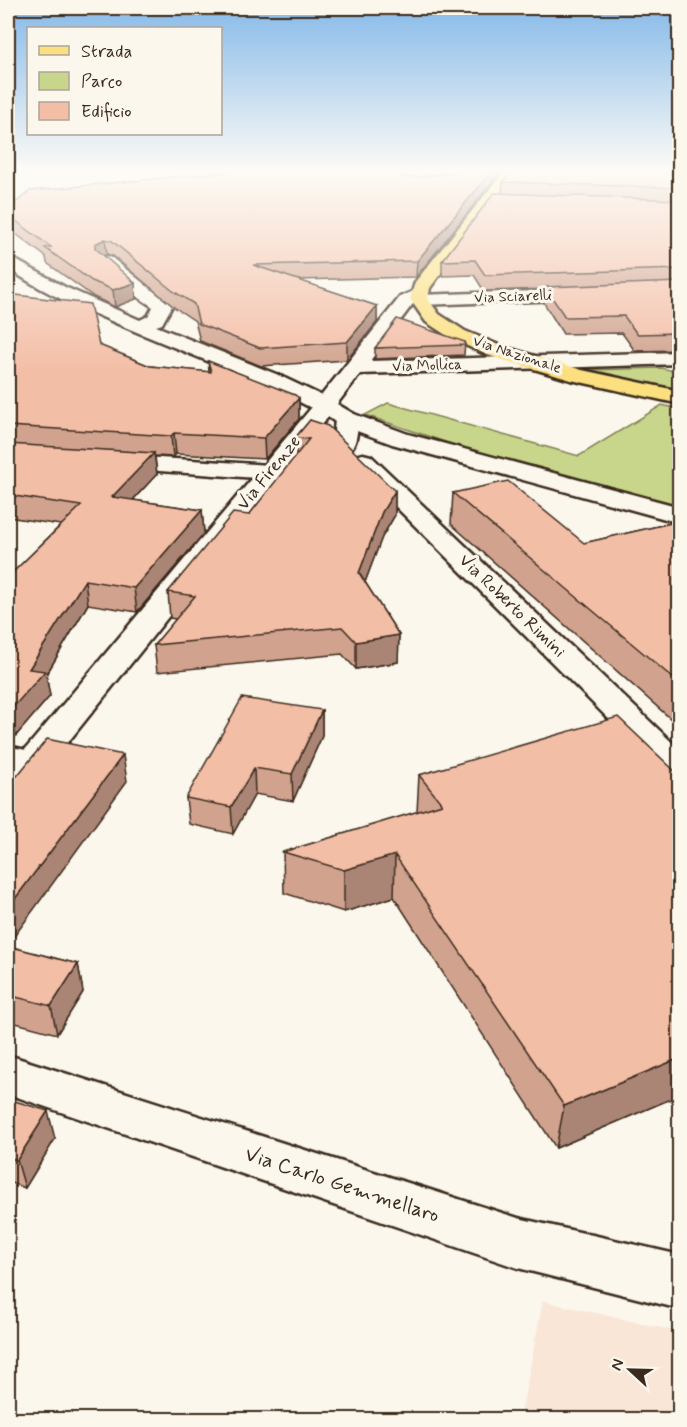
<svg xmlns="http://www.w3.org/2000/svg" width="687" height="1427" font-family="Mynerve,sans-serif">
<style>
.built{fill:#f9e6d7}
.green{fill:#c7d68a;stroke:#818054;stroke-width:1.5}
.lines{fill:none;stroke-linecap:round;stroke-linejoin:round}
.minor-casing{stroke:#3b2a1e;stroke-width:5}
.tertiary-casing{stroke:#3b2a1e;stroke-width:5}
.primary-casing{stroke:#3b2a1e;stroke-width:5}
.minor{fill:#fbf7ec;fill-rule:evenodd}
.tertiary{fill:#fbf7ec;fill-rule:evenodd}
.primary{fill:#fce080;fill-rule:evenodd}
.wall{fill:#d1a38f;stroke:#3b2a1e;stroke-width:1.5}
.shaded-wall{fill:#aa8574;stroke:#3b2a1e;stroke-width:1.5}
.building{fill:#f3bea6;stroke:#3b2a1e;stroke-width:1.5}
.labels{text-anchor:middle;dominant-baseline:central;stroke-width:6;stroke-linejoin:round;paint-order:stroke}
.far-street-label{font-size:15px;fill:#3b2a1e;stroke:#fbf7ec}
.street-label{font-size:18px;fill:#3b2a1e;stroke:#fbf7ec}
.near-street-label{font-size:21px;fill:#3b2a1e;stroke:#fbf7ec}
</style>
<rect width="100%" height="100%" fill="#fbf7ec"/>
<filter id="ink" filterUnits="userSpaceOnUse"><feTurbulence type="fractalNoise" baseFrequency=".0167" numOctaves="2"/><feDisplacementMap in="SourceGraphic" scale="12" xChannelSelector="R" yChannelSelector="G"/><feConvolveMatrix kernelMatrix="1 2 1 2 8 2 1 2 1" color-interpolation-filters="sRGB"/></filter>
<g filter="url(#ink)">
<path class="built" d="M543 1301 679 1332V1419H520Z"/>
<path class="green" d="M661 368 679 372V392L587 370Z
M388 403 579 456 662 405 679 409V505L490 457 365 415Z"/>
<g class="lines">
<g class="minor-casing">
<path id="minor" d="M8 256 65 287 140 320 148 316 153 307 135 295 98 261 106 256 112 258 172 306 162 324 156 326 276 374 333 401 336 406 333 411 325 412 317 411C248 374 173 349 102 317 69 303 37 289 8 268Z
M680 286V296L419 305 413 304 410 300 413 296 419 295Z
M346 412 354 414C359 422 358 440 352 448L344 450 336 448 333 443 335 419 338 414Z
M363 454 371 456 680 750V781L668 778 355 466 351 461 355 456Z
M112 455 269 465 278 467 281 472 278 477 269 479 104 467 100 462 104 457Z
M8 746 44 754 49 762 44 770 32 773 8 768Z
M8 1055 518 1218 680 1255V1309L518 1268 8 1094Z"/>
</g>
<g class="tertiary-casing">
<path id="tertiary" d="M418 289 424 290 427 294 412 305 370 361 680 352V364L360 374 337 404 354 414 408 434 680 507V523L392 444 338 424 328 417 21 801 8 805V770L317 401 400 297Z"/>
</g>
<g class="primary-casing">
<path id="primary" d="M504 171H517L430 288 428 299 439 314 465 331 501 346 582 370 680 391V404L571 380 487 355 452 339 426 322 410 299 415 282Z"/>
</g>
<use href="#minor" class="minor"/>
<use href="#tertiary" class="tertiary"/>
<use href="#primary" class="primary"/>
</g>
<path class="wall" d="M455 171H501L416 277 297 280 377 306V322L347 360 261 366 200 341 195 321 174 307 113 256 107 254 104 255 136 299 115 307 94 297 47 263 46 257 8 228V209L407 178 455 173Z
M680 171V350L635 351 622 333 563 334 544 303 545 289 484 291 474 275 442 276V261L502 194 503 182Z
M8 294 99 345 150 366 209 372 208 361 299 398V419L265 459 176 454 173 457 155 456 157 474 133 500 202 510 204 533 137 612 88 604 46 675 50 696 8 745V577L61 525 8 517Z
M465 342 464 355 375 359V348Z
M310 420 395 491V515L382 537 365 582 399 635 398 662 356 669 342 654 157 672 154 645 176 619 170 618 168 592 249 515 296 457 295 438Z
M453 493 584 543 680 521V727L451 524Z
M322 710V736L293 801 255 794 233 834 189 824 186 798Z
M419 775 680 776V1095L556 1148 394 897 344 912 284 893 283 852 417 812Z
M8 946 78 964 83 992 57 1034 8 1021Z
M8 1099 55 1139 25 1188 8 1182Z"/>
<path class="shaded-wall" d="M492 171H501L416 277 417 261Z
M105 239 107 254 97 259 95 248V244Z
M135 283 136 299 115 307 113 290Z
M377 306V322L347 360V342Z
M299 398V419L265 459 264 438Z
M174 433 176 454 173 457 171 436Z
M154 453 157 474 114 520 112 497Z
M395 491V515L382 537 359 598V573L382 512Z
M202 510 204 533 137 612 134 588Z
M85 580 88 604 46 675 50 696 8 745V713L29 669Z
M399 635 398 662 356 669V642Z
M322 710V736L293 801 292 774Z
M123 755 127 781 8 945V908Z
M254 768 255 794 233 834 231 807Z
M395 855 394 897 344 912V870Z
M78 964 83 992 57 1034 51 1006Z
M680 1058V1095L556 1148 564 1106Z
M48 1111 55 1139 25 1188 17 1160Z"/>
<path class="building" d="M234 171H393L407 178 455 173V171H492L417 261 253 265 377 306 347 342 260 348 199 324 194 304 173 291 112 241 105 239 95 244V248L135 283 113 290 92 281 45 248 51 247 8 215V209L30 191Z
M511 171H680V188L503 182Z
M494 193 680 200V269L485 275 475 260 442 261Z
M680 282V333L637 334 624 316 565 317 545 287Z
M8 294 90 304 99 345 150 366 211 372 208 361 295 395 299 398 264 438 174 433 171 436 8 426Z
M397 319 465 342V345L375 348Z
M310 420 328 426 395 491 382 512 359 573 399 635 356 642 342 627 154 645 195 596 168 592 233 513 249 515 309 439 295 438Z
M8 444 154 453 112 497 202 510 134 588 85 580 29 669 45 671 8 713V577L81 506 8 495Z
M508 481 584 543 680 521V684L453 493Z
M242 698 322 710 292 774 254 768 231 807 186 798Z
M618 717 680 776V1058L564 1106 395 855 344 870 283 852 442 804 419 775Z
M47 739 123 755 8 908V778L17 776Z
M8 946 78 964 51 1006 8 995Z
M8 1099 48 1111 17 1160 8 1157Z"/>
</g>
<linearGradient id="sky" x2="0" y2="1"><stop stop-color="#85b9e9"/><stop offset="0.46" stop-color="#fdfbf6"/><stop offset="1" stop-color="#fdfbf6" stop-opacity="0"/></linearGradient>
<rect width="687" height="371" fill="url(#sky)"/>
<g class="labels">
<g class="far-street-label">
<text transform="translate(513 297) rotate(-2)">Via Sciarelli</text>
<text transform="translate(517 355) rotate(18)">Via Nazionale</text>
<text transform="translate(427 366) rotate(-2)">Via Mollica</text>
</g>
<g class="street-label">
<text transform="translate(269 473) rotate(-51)">Via Firenze</text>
<text transform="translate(512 606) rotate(44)">Via Roberto Rimini</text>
</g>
<g class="near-street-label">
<text transform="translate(342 1185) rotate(18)">Via Carlo Gemmellaro</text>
</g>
</g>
<rect width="687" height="1427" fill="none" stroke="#fbf7ec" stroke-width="30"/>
<rect x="15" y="15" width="657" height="1397" fill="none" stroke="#3b2a1e" stroke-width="2" filter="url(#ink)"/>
<rect x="27" y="27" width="195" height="108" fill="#fbf7ec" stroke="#aea59a" stroke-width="1.5"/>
<rect x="39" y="46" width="30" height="9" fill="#fce080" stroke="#aea59a" stroke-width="1.5"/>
<text x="81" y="57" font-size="18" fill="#3b2a1e">Strada</text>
<rect x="39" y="72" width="30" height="18" fill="#c7d68a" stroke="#aea59a" stroke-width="1.5"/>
<text x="81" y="87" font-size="18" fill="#3b2a1e">Parco</text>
<rect x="39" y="102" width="30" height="18" fill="#f3bea6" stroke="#aea59a" stroke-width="1.5"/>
<text x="81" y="117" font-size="18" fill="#3b2a1e">Edificio</text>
<g transform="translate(630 1370) rotate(292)" stroke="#fbf7ec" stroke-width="4.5" paint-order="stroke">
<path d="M0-4.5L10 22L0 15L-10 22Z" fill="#3b2a1e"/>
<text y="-9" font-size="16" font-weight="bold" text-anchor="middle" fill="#3b2a1e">N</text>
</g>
</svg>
